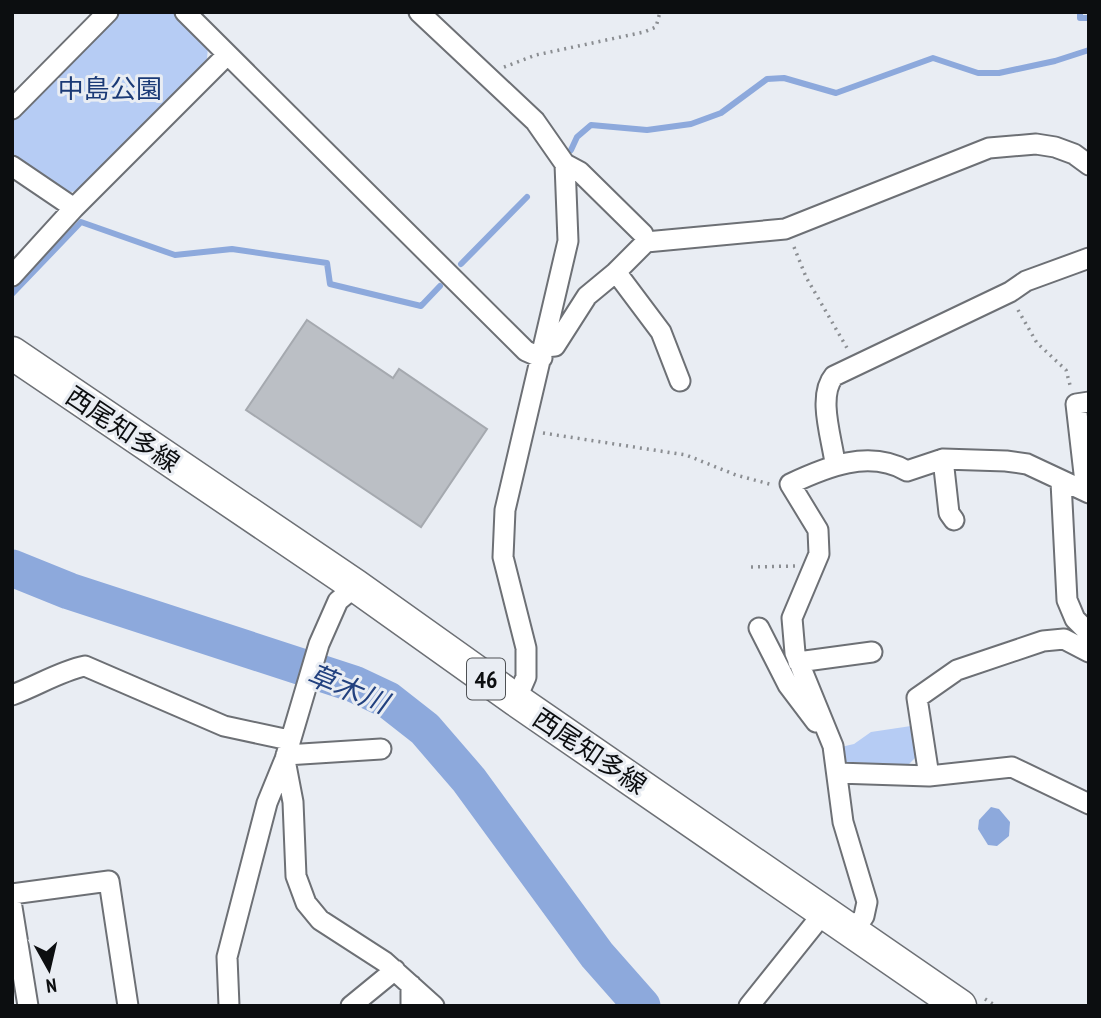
<svg xmlns="http://www.w3.org/2000/svg" width="1101" height="1018" font-family="'PT Sans Narrow','Noto Sans JP',sans-serif">
<style>
.green{fill:#b6ccf4}
.water{fill:#8da9dc}
.lines{fill:none;stroke-linecap:round;stroke-linejoin:round}
.stream{stroke:#8da9dc;stroke-width:6}
.river{stroke:#8da9dc;stroke-width:37}
.building{fill:#bbbfc5;stroke:#a5a9af;stroke-width:2}
.street-casing{stroke:#6d7075;stroke-width:23}
.primary-casing{stroke:#6d7075;stroke-width:35}
.path{stroke:#8b8e92;stroke-width:3.5;stroke-dasharray:2 5;stroke-linecap:butt}
.street{stroke:#fff;stroke-width:19}
.primary{stroke:#fff;stroke-width:32}
.labels{text-anchor:middle;dominant-baseline:central;stroke-width:6;stroke-linejoin:round;paint-order:stroke}
.shield{fill:#e9edf3;stroke:#4e5154;stroke-width:2}
.shield-label{font-size:24px;font-weight:bold;fill:#0c0e10}
.park-label{font-size:26px;fill:#1b3a76;stroke:#e9edf3}
.street-label{font-size:26px;fill:#0c0e10;stroke:#e9edf3}
.water-label{font-size:28px;font-style:italic;fill:#22417f;stroke:#e9edf3}
</style>
<rect width="100%" height="100%" fill="#e9edf3"/>
<path class="green" d="M115 12H173L208 46 207 59 80 191 70 192 12 153V118Z
M911 726 917 756 908 765 845 762 841 747 854 744 871 732Z"/>
<path class="water" d="M991 807 999 809 1010 822 1009 836 997 846 988 845 978 829 979 820Z"/>
<g class="lines">
<path class="stream" d="M1080 12V18H1089
M571 150 577 137 591 125 647 130 691 124 721 113 767 79 784 78 836 93 933 58 978 73H999L1055 61 1089 50
M461 264 527 197
M12 294 81 222 175 255 232 249 327 263 330 284 421 306 440 286"/>
<path class="river" d="M12 568 69 591 354 684 388 700 425 729 469 780 597 955 642 1006"/>
</g>
<path class="building" d="M307 320 393 378 399 369 487 429 421 527 246 410Z"/>
<g class="lines">
<g class="street-casing">
<path id="street" d="M185 12 526 351 542 358
M419 12 535 121 565 164 568 241 505 510 503 557 526 648V677L516 700
M12 109 108 12
M565 164 580 172 643 234 646 242
M12 166 74 208
M12 276 74 208 227 55
M545 347 555 346 587 296 616 272
M680 381 661 332 616 272 646 242 785 229 989 148 1036 144 1055 147 1074 154 1089 165
M943 459 949 513 954 520
M835 463C832 439 817 396 834 376L1010 292 1026 281 1089 258
M1061 482 1067 600 1075 619 1089 633
M1086 491 1076 404 1089 402
M759 628 788 685 816 722
M798 662 872 652
M12 695C37 686 60 671 85 666L224 726 289 740
M286 755 381 749
M285 760 293 802 296 876 306 903 320 920 385 962 434 1006
M837 773 929 776 1012 767 1089 804
M929 776 917 698 957 670 1043 641 1064 639 1089 652
M12 894 109 881 128 1006
M12 907 28 1006
M853 932 864 916 867 902 843 822 833 746 795 653 792 618 819 554 818 530 790 484C826 467 869 449 907 471L943 459 1006 461 1027 464 1089 493
M229 1006 227 957 267 803 285 759 319 644 338 601 356 586
M351 1006 395 970
M411 1006V985
M749 1006 825 911"/>
</g>
<g class="primary-casing">
<path id="primary" d="M12 353 356 586 516 700 960 1006"/>
</g>
<path class="path" d="M504 67 536 55 644 32 656 27 660 12
M794 247 806 277 847 348
M1018 310 1037 343 1066 370 1070 385
M543 433 686 455 736 475 773 485
M751 567 795 566
M985 999 996 1006"/>
<use href="#street" class="street"/>
<use href="#primary" class="primary"/>
</g>
<g class="labels">
<rect class="shield" x="467" y="658.5" width="38" height="41" rx="5"/>
<g class="shield-label">
<text x="486" y="679">46</text>
</g>
<g class="park-label">
<text x="110" y="88">中島公園</text>
</g>
<g class="street-label">
<text transform="translate(123 429) rotate(34)">西尾知多線</text>
<text transform="translate(590 751) rotate(34)">西尾知多線</text>
</g>
<g class="water-label">
<text transform="translate(348 688) rotate(22)">草木川</text>
</g>
</g>
<rect width="1101" height="1018" fill="none" stroke="#0c0e10" stroke-width="28"/>
<g transform="translate(49 969) rotate(172)" stroke="#e9edf3" stroke-width="5" paint-order="stroke">
<path d="M0-5L12 26L0 18L-12 26Z" fill="#0c0e10"/>
<text y="-10" font-size="19" font-weight="bold" text-anchor="middle" fill="#0c0e10">N</text>
</g>
</svg>
